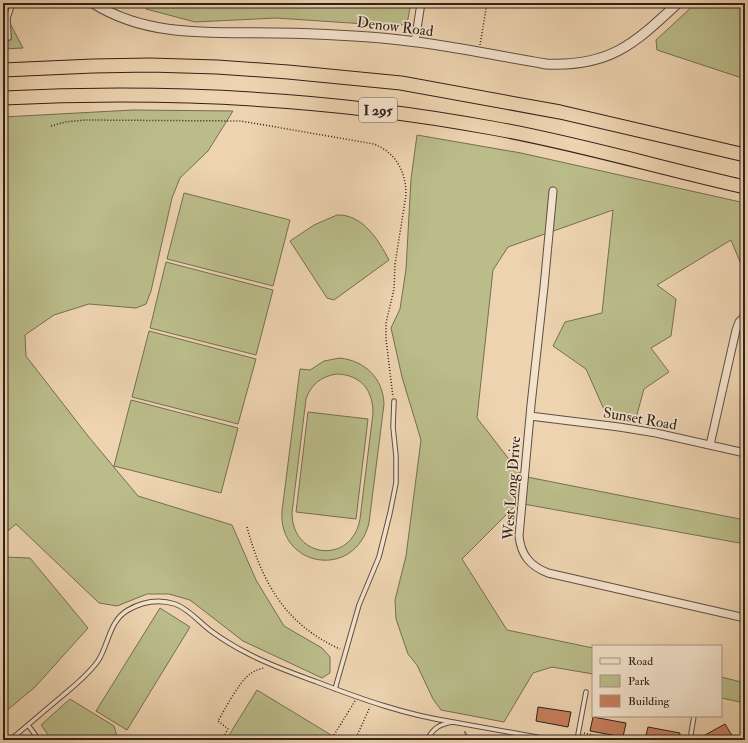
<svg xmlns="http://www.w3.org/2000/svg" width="748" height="743" font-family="'IM FELL Double Pica',serif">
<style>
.green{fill:#babc8a;stroke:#766e52;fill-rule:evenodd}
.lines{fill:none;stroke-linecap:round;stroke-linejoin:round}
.stream{stroke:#717c6d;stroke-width:2}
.building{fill:#c87f5d;stroke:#31211a}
.service-casing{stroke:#604e40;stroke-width:5.5}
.minor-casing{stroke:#604e40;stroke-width:9}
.tertiary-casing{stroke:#604e40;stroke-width:11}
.motorway-casing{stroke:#31211a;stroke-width:15}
.path{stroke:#31211a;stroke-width:1.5;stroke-dasharray:1 2;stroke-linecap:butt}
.service{stroke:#f3e2cc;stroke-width:3.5}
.minor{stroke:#f3e2cc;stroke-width:7}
.tertiary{stroke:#f3e2cc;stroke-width:9}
.motorway{stroke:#edd3b0;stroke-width:13}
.labels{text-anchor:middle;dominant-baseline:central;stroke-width:3.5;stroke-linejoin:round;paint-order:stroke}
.shield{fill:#f3e2cc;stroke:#6b5b4f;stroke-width:1}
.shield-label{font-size:14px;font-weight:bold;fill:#31211a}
.street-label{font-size:15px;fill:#31211a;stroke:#f3e2cc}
</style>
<rect width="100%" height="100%" fill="#edd3b0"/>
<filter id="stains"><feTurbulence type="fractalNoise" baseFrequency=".005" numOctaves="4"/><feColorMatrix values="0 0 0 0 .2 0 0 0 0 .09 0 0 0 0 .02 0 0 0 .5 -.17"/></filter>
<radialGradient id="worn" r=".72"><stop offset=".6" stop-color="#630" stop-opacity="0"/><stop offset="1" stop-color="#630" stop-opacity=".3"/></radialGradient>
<path class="green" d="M3 3H9L4 12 23 48 3 49Z
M146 3H411L407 24 395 26 276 18 195 22 146 9Z
M696 3H745V79L657 50 656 40Z
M133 110 233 111 208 151 180 178 172 198 151 291 146 304 136 308 89 304 54 315 25 335 26 356 88 436 138 496 232 525 256 580 284 626 322 648 330 657V673L322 678 243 641 190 600 169 594H147L117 606 99 603 16 524 3 535V117Z
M417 135 521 153 745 203V274L731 240 657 285 676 299 671 336 651 348 669 372 644 389 636 418 606 414 586 369 553 346 565 322 602 313 613 210 508 247 493 270 477 418 522 476 745 520V544L518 503 462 559 507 630 593 648V674L552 667 533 673 504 722 441 710 433 699 417 665 408 654 396 619 395 600 406 556 421 440 402 377 391 328 400 309 406 269 411 179Z
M184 193 290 220 273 286 167 259Z
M337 215C363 214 379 241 389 260L334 300 327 298 290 241 314 225Z
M166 262 273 290 256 355 150 328Z
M149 331 256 359 238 424 132 397Z
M340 358C365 361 383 378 384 404L369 523C355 580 278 568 282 511L300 369 310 370 324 361ZM337 374C361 375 373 390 373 413L360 519C352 565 292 559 292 513L306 399C311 384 322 376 337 374Z
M131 400 238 428 221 493 114 466Z
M308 412 368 419 356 519 296 512Z
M3 557 30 558 88 628 35 687 5 712H3Z
M160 608 190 627 127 730 96 711Z
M721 677 745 683V703L721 698Z
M257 690 336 738 335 740H226Z
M70 699 114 726 118 740H52L41 725Z"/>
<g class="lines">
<path class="stream" d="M465 732 468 740"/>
</g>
<path class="building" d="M538 707 571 712 568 727 536 721Z
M593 717 626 723 623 737 590 731Z
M725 724 733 737 727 740H696Z
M648 727 680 733 679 740H645Z"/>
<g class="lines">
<g class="service-casing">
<path id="service" d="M9 38 8 18 13 3
M335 689 359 605 379 557 390 513 396 483V456L393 427 394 401
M28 725 39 740
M10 740C27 726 44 711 61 697 74 686 88 675 98 661 109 644 109 621 128 610 142 602 159 599 175 604 189 609 199 622 211 631 222 639 235 647 247 653 269 665 293 673 317 682 361 699 406 715 453 722
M427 740C433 728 440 724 453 722L553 740
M577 740 586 692
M690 740 694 716"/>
</g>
<g class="minor-casing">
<path id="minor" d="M415 42 421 3
M553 191 544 287 531 405 519 536C521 555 530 566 548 573L745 618
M530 416 619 427 656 433 745 453
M710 445 736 330 739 322 745 316"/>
</g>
<g class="tertiary-casing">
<path id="tertiary" d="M93 3C148 38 213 32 275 33 307 33 338 35 369 37 428 41 487 54 546 64 610 67 634 44 678 3"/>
</g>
<g class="motorway-casing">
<path id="motorway" d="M3 70 93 66 150 65 217 67 288 72 401 83 560 112 745 155
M3 98C167 90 330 98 492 128 577 143 660 168 745 187"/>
</g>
<path class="path" d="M480 45 487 3
M51 126 65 122 85 120 241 121 374 144C396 153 406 171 406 195L395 264 394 289 386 323V339L393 397
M247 527C262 583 286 625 340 649
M584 733 617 740
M334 735 355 701
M222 740 228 729 218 721C225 709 239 682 250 674 254 671 259 669 264 668
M355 740 370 707"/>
<use href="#service" class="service"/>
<use href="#minor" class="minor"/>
<use href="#tertiary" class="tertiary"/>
<use href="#motorway" class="motorway"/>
</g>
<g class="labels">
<rect class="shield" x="359" y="98" width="38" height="24" rx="3"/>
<g class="shield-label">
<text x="378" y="110">I 295</text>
</g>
<g class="street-label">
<text transform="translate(395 27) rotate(7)">Denow Road</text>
<text transform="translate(640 419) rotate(10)">Sunset Road</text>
<text transform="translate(512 488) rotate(-86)">West Long Drive</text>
</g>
</g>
<rect width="748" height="743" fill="none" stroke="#edd3b0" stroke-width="16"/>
<rect x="4" y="4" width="740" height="735" fill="none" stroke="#31211a" stroke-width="2"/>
<rect x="8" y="8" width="732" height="727" fill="none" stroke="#31211a"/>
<rect x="592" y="645" width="130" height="72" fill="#f3e2cc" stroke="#a59585"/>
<rect x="600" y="658" width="20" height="6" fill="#f3e2cc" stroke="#a59585"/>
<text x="628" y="665" font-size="12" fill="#31211a">Road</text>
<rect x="600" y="675" width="20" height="12" fill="#babc8a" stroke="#a59585"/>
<text x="628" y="685" font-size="12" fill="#31211a">Park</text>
<rect x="600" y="695" width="20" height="12" fill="#c87f5d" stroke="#a59585"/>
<text x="628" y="705" font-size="12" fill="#31211a">Building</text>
<rect width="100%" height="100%" filter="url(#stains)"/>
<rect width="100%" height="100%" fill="url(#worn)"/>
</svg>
